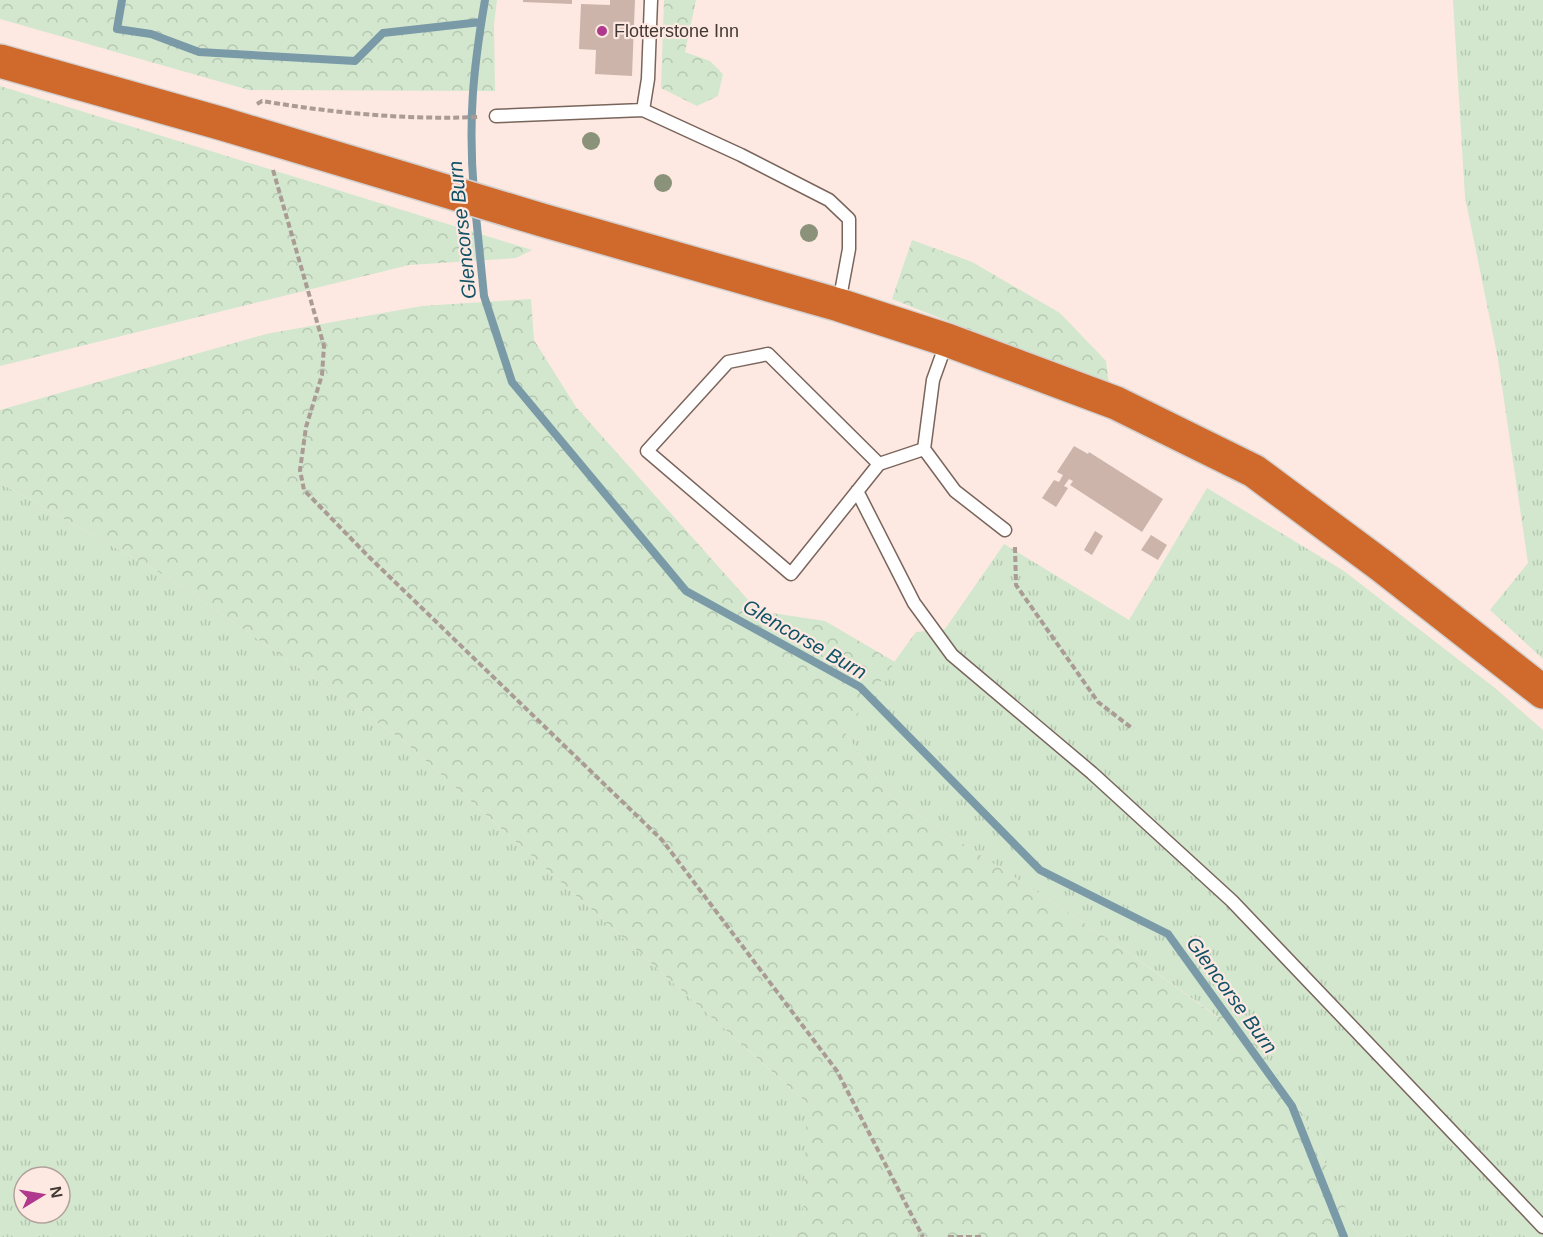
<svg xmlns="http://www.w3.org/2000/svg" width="1543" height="1237" font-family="Helvetica,sans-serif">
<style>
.grass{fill:url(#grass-tufts);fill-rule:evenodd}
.forest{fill:url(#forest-crowns)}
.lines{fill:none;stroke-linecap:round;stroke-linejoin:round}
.stream{stroke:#7a9aa7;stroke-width:8}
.building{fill:#ccb4aa}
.lane-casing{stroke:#7a655c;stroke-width:15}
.highway-casing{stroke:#d2cfce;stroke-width:36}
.path{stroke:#aa9b94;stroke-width:4;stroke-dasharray:6 3;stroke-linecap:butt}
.lane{stroke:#fff;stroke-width:12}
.highway{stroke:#cf692c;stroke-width:33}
.tree{fill:#8a927a}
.poi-dot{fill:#b0388d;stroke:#fde9e1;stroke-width:2}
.labels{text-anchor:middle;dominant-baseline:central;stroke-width:4.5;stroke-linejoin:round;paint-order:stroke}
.poi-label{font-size:18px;fill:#423834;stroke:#fde9e1;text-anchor:start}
.water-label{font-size:20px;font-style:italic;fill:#105266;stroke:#fde9e1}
</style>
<defs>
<pattern id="grass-tufts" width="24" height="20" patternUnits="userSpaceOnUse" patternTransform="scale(1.5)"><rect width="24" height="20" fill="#d2e7ce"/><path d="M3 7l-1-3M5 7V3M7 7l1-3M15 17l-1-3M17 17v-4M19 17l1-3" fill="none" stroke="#b6c7b2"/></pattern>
<pattern id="forest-crowns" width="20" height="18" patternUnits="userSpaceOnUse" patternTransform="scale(1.5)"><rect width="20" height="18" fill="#d2e7ce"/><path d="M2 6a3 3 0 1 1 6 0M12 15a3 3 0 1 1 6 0" fill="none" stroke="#b6c7b2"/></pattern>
</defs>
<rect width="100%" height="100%" fill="#fde9e1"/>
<path class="grass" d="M1453 0H1543V659L1490 610 1528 563 1498 359 1465 197Z
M0 483 171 579 404 741 808 1104 803 1222 794 1237H0ZM24 1177H60V1213H24Z
M1207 488 1344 571 1495 688 1543 730V1237H1359L1297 1101 1218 1017 1122 948 887 794 844 731 916 632 945 629 1004 544 1129 620Z"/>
<path class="forest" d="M0 0H497L494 24 495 91 249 90 0 19Z
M664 0H696L685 52 710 61 723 74 718 96 697 106 661 88Z
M0 86 532 250 516 258 409 265 0 366Z
M912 240 972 262 1060 313 1106 361 1109 385 892 299Z
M531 299 534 340 576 407 758 611 825 621 895 662 844 731 887 794 1122 948 1217 1017 1233 1012 1297 1101 1359 1237H794L803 1222 807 1103 404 741 171 579 0 483V410L266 334 422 306Z"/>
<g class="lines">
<path class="stream" d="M122 0 117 29 151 34 199 52 355 61 383 33 481 22
M474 193C468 122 473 70 485 0
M475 206 484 296 512 382 686 591 860 687 1040 870 1168 934 1292 1106 1344 1237"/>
</g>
<path class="building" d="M523 0H572V4L523 2Z
M610 0H635L632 76 595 74 596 50 579 49 581 4 610 5Z
M1074 446 1088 454 1089 452 1163 499 1142 532 1070 485 1073 481 1069 479 1064 486 1068 488 1056 507 1042 498 1054 480 1059 482 1063 475 1057 472Z
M1095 531 1103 536 1092 555 1084 550Z
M1151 535 1167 545 1158 560 1141 550Z"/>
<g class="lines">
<g class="lane-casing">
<path id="lane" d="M643 110 648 79 651 0
M496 116 643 110 741 155 829 200 849 219V249L839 303
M947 341 933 380 924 449 955 491 1005 530
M879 464 768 354 728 362 647 451 791 574 879 464 924 449
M857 491 914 603 952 655 1092 773 1232 901 1543 1227"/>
</g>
<g class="highway-casing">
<path id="highway" d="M0 61 223 124 542 220 839 305 947 340 1116 403 1254 471 1382 566 1543 692"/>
</g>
<path class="path" d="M257 104 262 101C334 113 405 120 479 117
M273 170 324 346 322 375 306 427 300 470 304 490 367 555 662 840 837 1071 923 1237
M1015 547 1016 585 1098 702 1133 729
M948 1237H981"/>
<use href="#lane" class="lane"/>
<use href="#highway" class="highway"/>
</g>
<g class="tree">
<circle cx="591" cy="141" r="9"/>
<circle cx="663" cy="183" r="9"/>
<circle cx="809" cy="233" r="9"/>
</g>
<circle class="poi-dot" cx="602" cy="31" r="6"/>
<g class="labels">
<g class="poi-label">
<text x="614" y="31">Flotterstone Inn</text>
</g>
<g class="water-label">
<text transform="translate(462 230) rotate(-96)">Glencorse Burn</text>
<text transform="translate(805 639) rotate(30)">Glencorse Burn</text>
<text transform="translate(1232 995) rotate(54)">Glencorse Burn</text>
</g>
</g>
<g transform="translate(42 1195) rotate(79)"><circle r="28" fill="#fde9e1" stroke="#b2a29c" stroke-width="1.5"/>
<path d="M0-4.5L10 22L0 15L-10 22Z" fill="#b0388d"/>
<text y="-9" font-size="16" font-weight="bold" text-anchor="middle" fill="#423834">N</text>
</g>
</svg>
